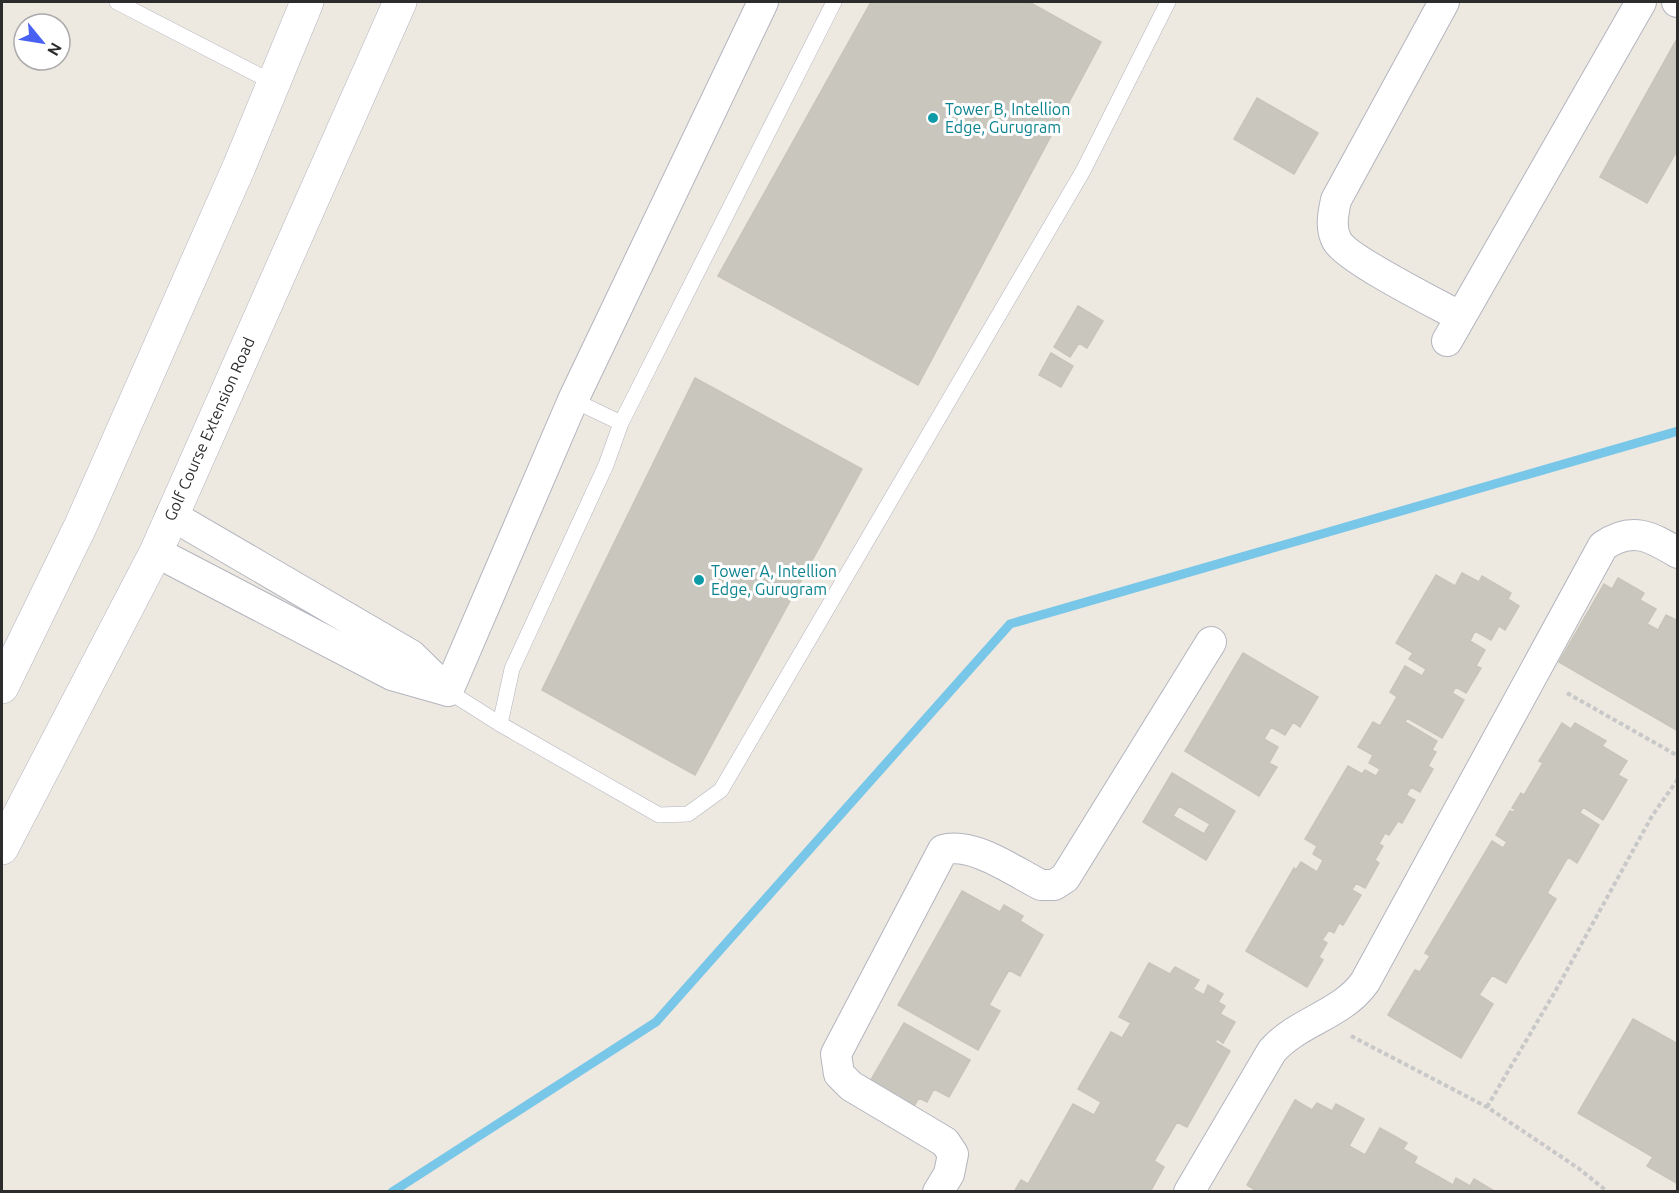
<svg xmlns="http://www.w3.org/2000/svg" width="1679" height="1193" font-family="Ubuntu,sans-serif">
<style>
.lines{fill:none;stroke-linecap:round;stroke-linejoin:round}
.stream{stroke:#78c7e9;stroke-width:9}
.building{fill:#c9c6be;stroke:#c9c4b9;stroke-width:1.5;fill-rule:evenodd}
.service-casing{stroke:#b3b5bf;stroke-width:16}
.minor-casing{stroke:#b3b5bf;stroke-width:32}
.secondary-casing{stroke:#b3b5bf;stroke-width:34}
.path{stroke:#c8c8c8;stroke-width:4;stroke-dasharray:4.5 3;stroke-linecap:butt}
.service{stroke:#fff;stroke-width:15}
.minor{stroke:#fff;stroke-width:30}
.secondary{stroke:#fff;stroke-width:33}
.culture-dot{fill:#0f9aa8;stroke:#fff;stroke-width:2}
.labels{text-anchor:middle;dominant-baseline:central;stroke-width:6;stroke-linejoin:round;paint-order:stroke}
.culture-label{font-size:16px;fill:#0d838f;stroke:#fff;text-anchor:start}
.street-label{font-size:16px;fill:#2c2c2c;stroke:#fff}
</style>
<rect width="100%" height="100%" fill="#ede8e0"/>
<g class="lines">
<path class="stream" d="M392 1192 656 1022 1010 624 1678 431"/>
</g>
<path class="building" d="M871 2H1029L1101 42 918 385 718 276Z
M1678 37V149L1647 203 1600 177Z
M1257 98 1318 133 1294 174 1234 139Z
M1078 306 1103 321 1087 348 1079 343 1070 357 1054 347Z
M1051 353 1073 366 1061 387 1039 375Z
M695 378 862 469 695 775 542 690Z
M1462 573 1479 582 1482 576 1511 593 1508 599 1519 606 1505 630 1499 626 1491 640 1475 631 1470 641 1485 650 1476 666 1481 668 1466 693 1456 687 1452 693 1464 700 1442 738 1407 718 1405 722 1437 741 1432 750 1436 752 1428 766 1433 769 1420 792 1411 787 1406 795 1415 800 1402 823 1398 821 1389 835 1385 833 1379 844 1383 846 1375 860 1379 863 1365 888 1356 883 1352 890 1361 895 1343 925 1339 923 1334 933 1329 930 1322 940 1327 943 1319 957 1323 960 1307 987 1246 951 1294 868 1296 870 1301 862 1317 872 1323 860 1313 854 1317 846 1305 839 1348 766 1362 774 1365 770 1376 776 1380 769 1369 763 1373 755 1358 747 1373 722 1380 726 1397 697 1390 692 1405 666 1422 676 1426 669 1409 659 1413 653 1396 643 1436 575 1455 586Z
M1618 578 1644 593 1640 600 1656 609 1647 624 1658 630 1666 615 1678 621V731L1559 662 1604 584 1612 589Z
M1243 653 1318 697 1300 727 1293 722 1285 735 1271 727 1264 739 1278 747 1269 763 1277 767 1259 796 1185 751Z
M1562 723 1571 729 1575 723 1606 741 1602 746 1627 761 1618 775 1627 780 1603 820 1583 807 1580 813 1599 825 1577 863 1568 857 1547 893 1556 899 1506 983 1492 975 1479 995 1493 1004 1461 1058 1388 1015 1415 970 1420 972 1430 956 1425 953 1492 841 1503 848 1507 842 1496 835 1510 811 1513 812 1516 810 1512 808 1521 793 1524 795 1543 763 1539 761Z
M1172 773 1235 811 1206 860 1143 822ZM1179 806 1210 824 1204 834 1173 816Z
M962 891 1000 912 1004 905 1023 916 1020 921 1043 935 1020 976 1009 970 989 1005 1000 1011 978 1050 898 1005Z
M1149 963 1170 974 1175 967 1199 980 1193 989 1204 995 1208 985 1223 994 1218 1002 1225 1006 1220 1014 1235 1022 1223 1043 1217 1039 1215 1042 1230 1051 1187 1127 1177 1122 1154 1161 1164 1167 1150 1192H1014L1021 1180 1028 1184 1073 1104 1094 1115 1101 1102 1078 1089 1111 1032 1122 1038 1131 1023 1119 1017Z
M1633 1019 1678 1044V1184L1647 1166 1653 1157 1578 1113Z
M904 1023 970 1060 949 1097 934 1089 927 1102 919 1098 912 1109 868 1085Z
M1295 1100 1312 1110 1317 1103 1332 1111 1336 1104 1364 1119 1349 1146 1365 1155 1380 1128 1407 1143 1403 1149 1417 1157 1414 1163 1453 1185 1456 1178 1470 1186 1474 1179 1496 1192H1258L1247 1185Z"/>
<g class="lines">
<g class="service-casing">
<path id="service" d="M117 2 272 82
M834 2 621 423 606 465 512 669 500 724 659 815 688 814 721 790 1083 171 1168 2
M573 400 621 423
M448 691 500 724"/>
</g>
<g class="minor-casing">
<path id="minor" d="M1444 2 1336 200C1333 214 1330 228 1337 241 1347 259 1437 304 1459 316
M1677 2H1678
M1447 341 1641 2
M171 515 411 655 448 691
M156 552 392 675 445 690
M448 691 573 400 763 2
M938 1192 949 1174 953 1154 945 1142 851 1086 839 1074 836 1054 943 850C972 841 1015 872 1041 885H1054L1065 878 1211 642
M1189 1192 1272 1051C1298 1021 1342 1015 1365 982L1603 546C1632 526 1650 536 1678 553"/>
</g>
<g class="secondary-casing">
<path id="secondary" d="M2 687 81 525 239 167 307 2
M2 848 156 552 400 2"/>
</g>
<path class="path" d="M1567 693 1678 756
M1351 1036 1487 1107 1578 1168 1608 1192
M1487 1107 1556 990 1652 816 1678 779"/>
<use href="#service" class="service"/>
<use href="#minor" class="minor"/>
<use href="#secondary" class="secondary"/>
</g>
<g class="culture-dot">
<circle cx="933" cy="118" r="6"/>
<circle cx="699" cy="580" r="6"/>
</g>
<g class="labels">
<g class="culture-label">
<text x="945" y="109">Tower B, Intellion<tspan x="945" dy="18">Edge, Gurugram</tspan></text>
<text x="711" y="571">Tower A, Intellion<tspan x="711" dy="18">Edge, Gurugram</tspan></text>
</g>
<g class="street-label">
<text transform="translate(209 429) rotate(-66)">Golf Course Extension Road</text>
</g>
</g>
<rect width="1679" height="1193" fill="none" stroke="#2c2c2c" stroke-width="6"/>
<g transform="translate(42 42) rotate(120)"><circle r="28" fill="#ffffff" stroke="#ababab" stroke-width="1.5"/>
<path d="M0-4.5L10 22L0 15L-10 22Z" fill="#4861f2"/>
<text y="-9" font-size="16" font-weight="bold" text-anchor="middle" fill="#2c2c2c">N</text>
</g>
</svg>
